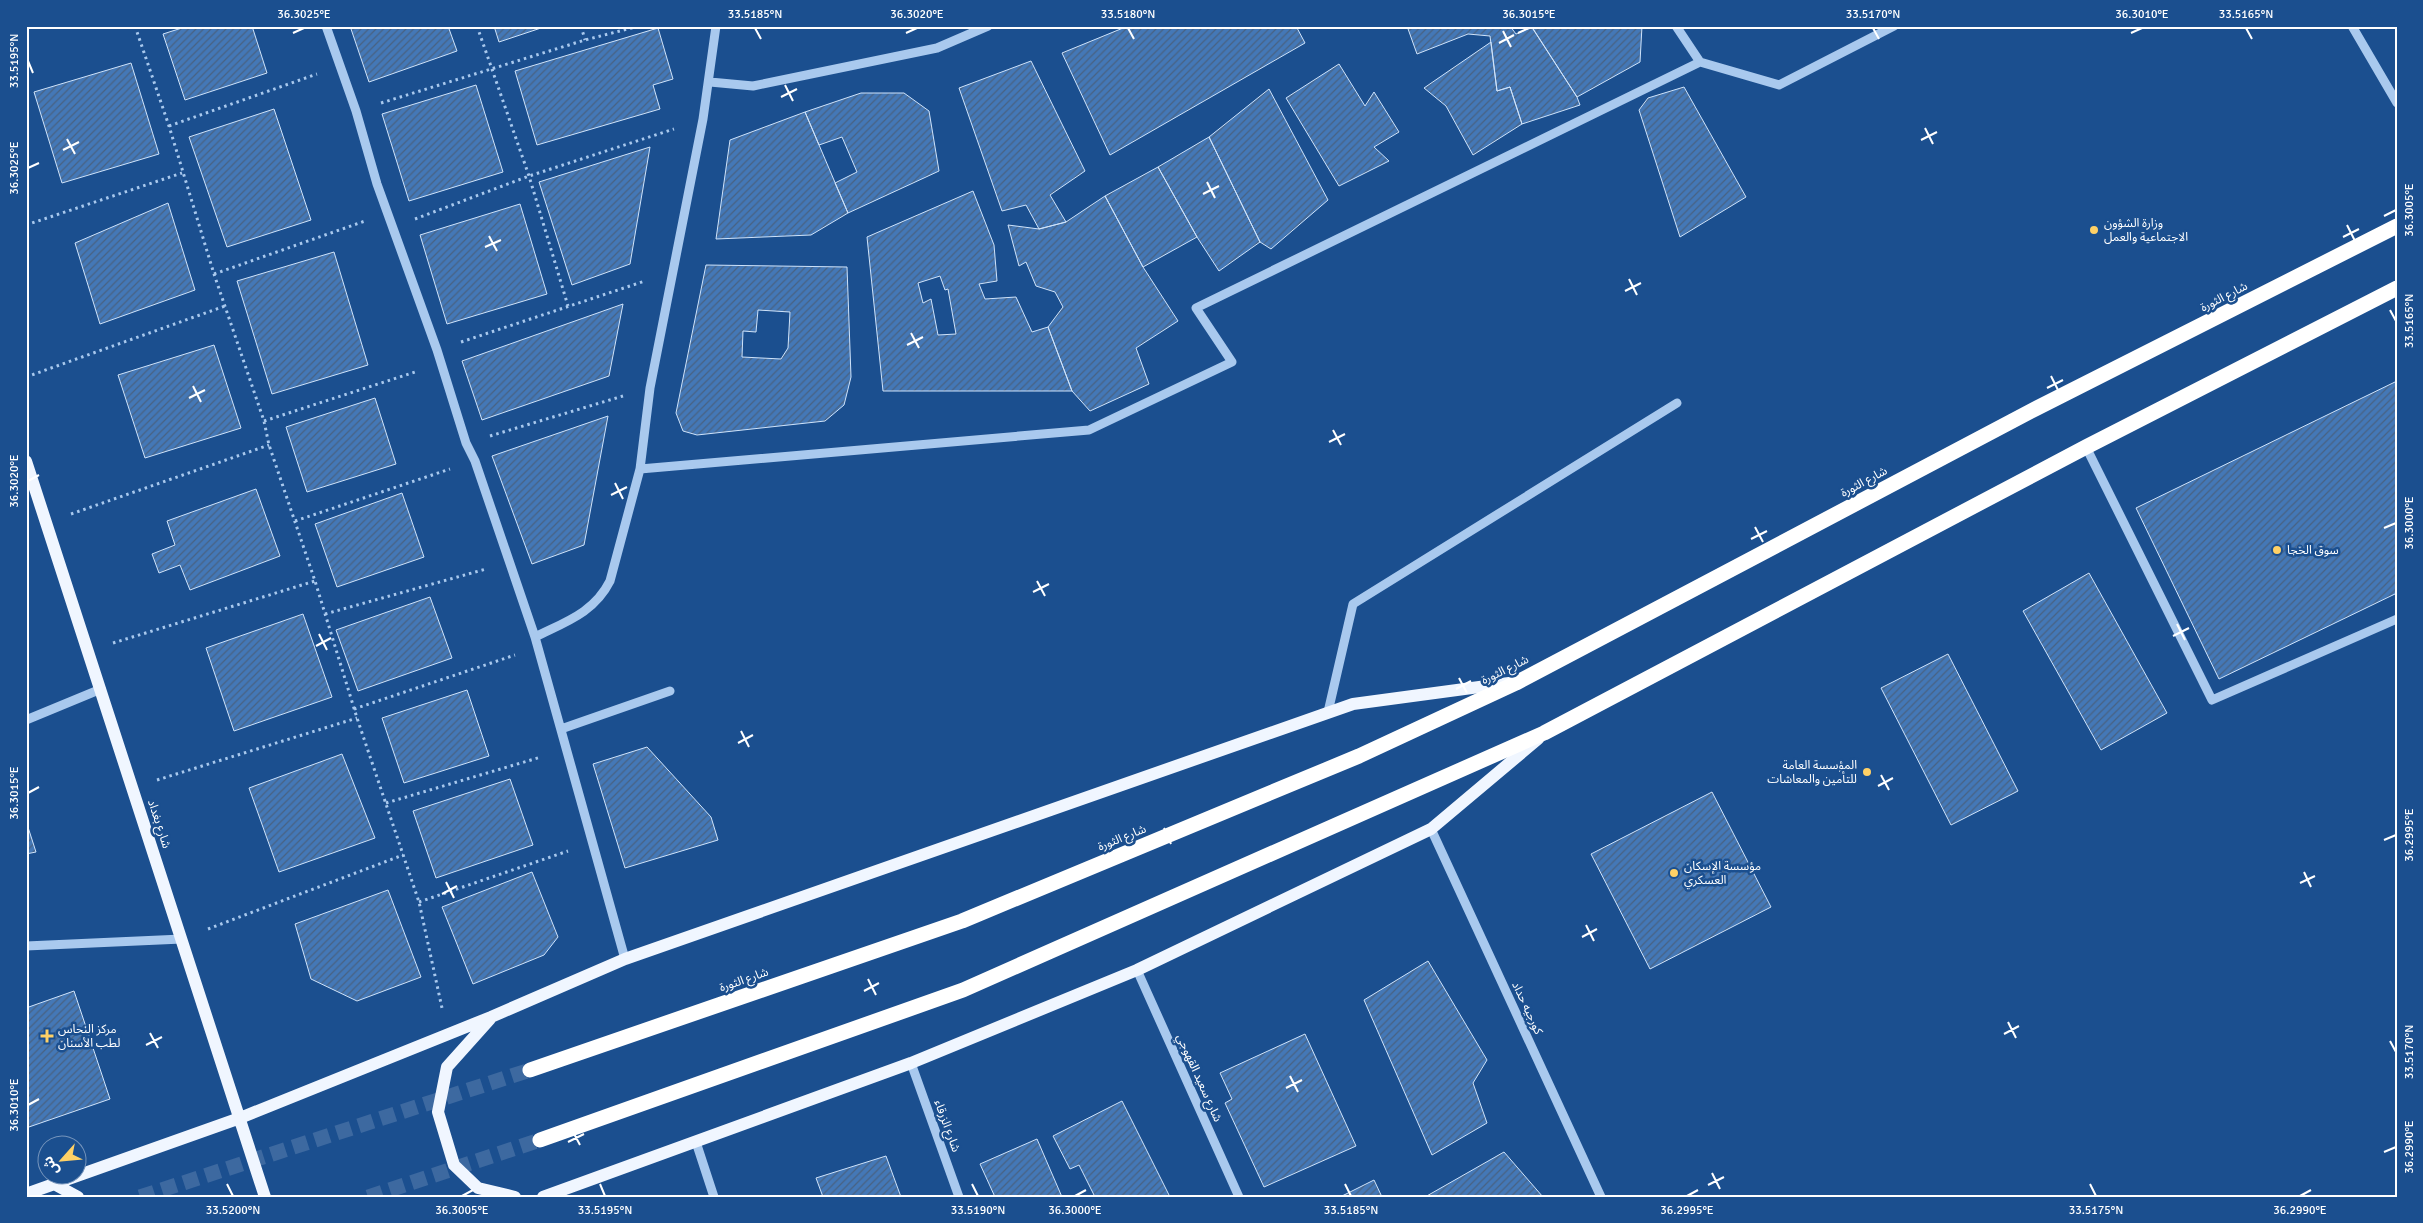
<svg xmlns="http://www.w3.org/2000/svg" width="2423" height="1223" font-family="Signika,'Noto Sans Arabic',sans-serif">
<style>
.building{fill:url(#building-hatch);stroke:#cfe3fa;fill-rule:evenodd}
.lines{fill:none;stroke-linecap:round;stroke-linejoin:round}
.highway-tunnel{stroke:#3d69a0;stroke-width:15;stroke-dasharray:15 8;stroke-linecap:butt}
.path{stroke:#a9c9ee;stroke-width:3;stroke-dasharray:2.5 4;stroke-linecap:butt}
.minor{stroke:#a9c9ee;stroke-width:9}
.major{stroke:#f0f6ff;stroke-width:12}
.highway{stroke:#fff;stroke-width:15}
.ticks{fill:none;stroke:#fff;stroke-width:2}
.poi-dot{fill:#ffd166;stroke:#1b4f8f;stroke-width:2}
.labels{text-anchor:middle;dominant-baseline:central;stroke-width:5;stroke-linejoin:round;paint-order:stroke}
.poi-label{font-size:12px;fill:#fff;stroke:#1b4f8f;text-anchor:start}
.street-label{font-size:12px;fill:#fff;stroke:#1b4f8f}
.neatline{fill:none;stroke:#fff;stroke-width:2}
.ticks-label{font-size:12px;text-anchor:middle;fill:#fff}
</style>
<defs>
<pattern id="building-hatch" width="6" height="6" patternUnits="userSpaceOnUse" patternTransform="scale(1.25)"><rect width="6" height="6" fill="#4478b7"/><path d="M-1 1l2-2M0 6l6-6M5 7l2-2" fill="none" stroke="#486282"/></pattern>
</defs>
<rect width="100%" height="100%" fill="#1b4f8f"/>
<path class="building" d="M188 26H252L267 73 185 100 163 34Z
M350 26H448L457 51 369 82Z
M494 26H547L499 42Z
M1128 26H1296L1305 43 1110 155 1062 53Z
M1407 26H1510L1516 34 1532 27 1577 97 1580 105 1522 124 1510 87 1497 91 1490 36 1468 34 1417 54Z
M1642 26 1640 62 1577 97 1531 26Z
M658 28 673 79 653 85 660 109 537 145 515 71Z
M1491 42 1497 91 1510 87 1522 124 1473 155 1446 106 1424 88Z
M1031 61 1085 171 1050 195 1066 222 1039 229 1026 205 1002 211 959 88Z
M131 63 159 154 62 183 34 92Z
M1339 64 1365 106 1374 92 1399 132 1374 147 1389 161 1339 186 1286 98Z
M476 85 503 172 409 201 382 114Z
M1684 87 1746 197 1680 237 1639 110 1648 98Z
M1269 89 1328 200 1271 249 1260 242 1209 137Z
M861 93H904L929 111 939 171 848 213 835 183 857 172 842 137 819 145 805 112Z
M274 109 311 220 227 247 189 137Z
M805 112 848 213 811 235 716 239 730 140Z
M1209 137 1260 242 1219 271 1197 237 1158 167Z
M650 147 630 264 572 285 539 182Z
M1158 167 1197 237 1143 267 1105 196Z
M973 191 994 245 997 281 979 284 985 299 1016 297 1032 332 1048 327 1072 391H883L867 237ZM940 276 945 290 948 289 956 334 938 335 931 299 923 303 918 283Z
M1105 196 1143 267 1178 321 1136 348 1149 384 1090 411 1072 391 1048 327 1063 307 1055 292 1036 286 1026 262 1019 266 1008 225 1039 229 1066 222Z
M168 203 195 290 100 324 75 243Z
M520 204 547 294 447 324 420 235Z
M334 252 368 365 272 394 237 281Z
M706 265 847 267 851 377 844 405 825 421 697 435 683 431 676 413ZM758 310 790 312 788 348 781 359 742 357 743 331 756 332Z
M623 304 609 376 482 420 462 361Z
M214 345 241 428 145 458 118 375Z
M2397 381V593L2219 679 2136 508Z
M375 398 396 464 307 492 286 427Z
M608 416 584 545 532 564 492 456Z
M256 489 280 556 190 590 180 565 159 573 152 554 175 545 167 521Z
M402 493 424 557 337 587 315 524Z
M2089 573 2167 713 2101 750 2023 611Z
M430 597 452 658 358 691 336 630Z
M303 614 332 697 234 731 206 648Z
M1948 654 2018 791 1951 825 1881 688Z
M467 690 489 756 404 783 382 718Z
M647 747 711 817 718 840 625 868 593 764Z
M342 754 375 838 279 872 249 788Z
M510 779 533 845 436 878 413 811Z
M1712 792 1771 907 1650 969 1591 854Z
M26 821 36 852 26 854Z
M532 872 558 937 544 955 473 984 442 907Z
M388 890 421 977 357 1001 311 979 295 924Z
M1428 961 1487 1060 1473 1083 1487 1123 1432 1155 1364 1000Z
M74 991 110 1099 26 1128V1008Z
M1305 1034 1356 1146 1264 1187 1225 1103 1232 1099 1220 1073Z
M1122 1101 1170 1197H1095L1079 1165 1070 1169 1053 1136Z
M1037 1139 1062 1197H995L980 1164Z
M1504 1152 1543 1197H1425Z
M886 1156 901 1197H823L816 1178Z
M1374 1180 1382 1197H1340Z"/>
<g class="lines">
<path class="highway-tunnel" d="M140 1197 530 1070
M368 1197 540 1140"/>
<path class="path" d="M135 26 169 126 214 274 264 421 269 445 315 581 357 718 419 902 442 1008
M477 26 529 176 568 306
M581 26 585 40
M381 103 585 40 639 26
M169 126 317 74
M415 219 529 176 674 129
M26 225 182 173
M214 274 365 221
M461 342 645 281
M26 377 225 306
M264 421 418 371
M490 436 623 396
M71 514 269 445
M295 521 450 469
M325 614 486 569
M113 643 315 581
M354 709 515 655
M157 780 357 718
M386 803 541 757
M419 902 568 851
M208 929 403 855"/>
<path class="minor" d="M326 26 356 111 377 184 437 350 466 443 475 461 535 637 625 959
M1676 26 1700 62 1779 85 1894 26
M2352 26 2397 103
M710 82 753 86 937 48 988 26
M2086 447 2212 700 2397 619
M640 469 1089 430 1232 362 1196 308 1700 62
M535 637C565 622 594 613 610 581L640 469 650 388 703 119 716 26
M1328 712 1353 604 1677 403
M26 720 101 689
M561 729 670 691
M1431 829 1601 1197
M26 946 182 939
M1137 970 1239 1197
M911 1063 959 1197
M696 1142 714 1197"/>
<path class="major" d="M26 461 265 1197
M490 1019 447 1067 438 1112 454 1165 478 1188 515 1197
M56 1185 78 1197
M26 1194 240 1118 491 1017 625 959 1353 704 1509 683
M543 1197 911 1063 1137 970 1431 829 1538 739"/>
<path class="highway" d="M530 1070 962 921 1359 756 1516 683 2037 408 2397 226
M540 1140 963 990 1544 733 2086 447 2397 288"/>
</g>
<path class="ticks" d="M755 28 761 39M1128 28 1134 39M1873 28 1879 39M2246 28 2252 39M1503 31 1511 47M293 33 304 28M906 33 917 28M1518 33 1529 28M2131 33 2142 28M1499 43 1514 35M28 61 33 73M785 85 793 101M781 97 797 89M1925 128 1933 144M67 139 75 154M1921 140 1937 132M63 150 79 142M28 168 39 163M1207 182 1215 198M1203 194 1219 186M2384 216 2396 210M2347 225 2355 241M489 236 497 251M2343 237 2359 229M485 247 501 240M1629 279 1637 295M1625 291 1641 283M2390 310 2396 321M911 333 919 348M907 345 923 337M2051 376 2059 392M193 386 201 402M2047 388 2063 380M189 398 205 390M1333 430 1341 445M1329 442 1345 434M28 481 39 475M615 483 623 499M611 495 627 487M1755 527 1763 542M2384 528 2396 523M1751 539 1767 531M1037 581 1045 596M1033 592 1049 584M2177 624 2185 640M319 634 327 650M2173 636 2189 628M316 646 331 638M1459 678 1467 693M1456 689 1471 681M741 731 749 747M738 743 753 735M1881 775 1889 790M1878 786 1893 778M28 793 39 787M1164 828 1171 844M1160 840 1175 832M2384 840 2396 835M2304 872 2311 887M446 882 454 898M2300 883 2315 876M442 894 457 886M1586 925 1594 941M1582 937 1597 929M868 979 876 995M864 991 879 983M2008 1022 2016 1038M150 1033 158 1048M2004 1034 2019 1026M2390 1041 2396 1052M146 1045 162 1037M1290 1076 1298 1092M1286 1088 1302 1080M28 1105 39 1099M572 1130 580 1145M568 1142 584 1134M2384 1152 2396 1147M1712 1173 1720 1189M227 1184 233 1196M600 1184 605 1196M972 1184 978 1196M1345 1184 1351 1196M2090 1184 2096 1196M1708 1185 1724 1177M462 1196 473 1190M1075 1196 1086 1190M1687 1196 1698 1190M2300 1196 2311 1190"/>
<g class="poi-dot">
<circle cx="2094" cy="230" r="5"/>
<circle cx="2277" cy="550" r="5"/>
<circle cx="1867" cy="772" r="5"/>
<circle cx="1674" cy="873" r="5"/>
<path d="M44.5 1028.5h5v5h5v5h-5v5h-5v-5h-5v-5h5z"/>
</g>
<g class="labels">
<g class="poi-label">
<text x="2104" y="223">وزارة الشؤون<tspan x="2104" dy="14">الاجتماعية والعمل</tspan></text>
<text x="2287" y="550">سوق الخجا</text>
<text x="1857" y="765" text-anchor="end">المؤسسة العامة<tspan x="1857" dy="14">للتأمين والمعاشات</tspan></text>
<text x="1684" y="866">مؤسسة الإسكان<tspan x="1684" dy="14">العسكري</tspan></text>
<text x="58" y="1029">مركز النحاس<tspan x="58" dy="14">لطب الأسنان</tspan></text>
</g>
<g class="street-label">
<text transform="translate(2224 297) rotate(-27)">شارع الثورة</text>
<text transform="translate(1864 482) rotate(-28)">شارع الثورة</text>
<text transform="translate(1505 670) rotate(-26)">شارع الثورة</text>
<text transform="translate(159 824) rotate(72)">شارع بغداد</text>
<text transform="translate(1122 838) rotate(-22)">شارع الثورة</text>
<text transform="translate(744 980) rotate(-19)">شارع الثورة</text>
<text transform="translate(1527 1008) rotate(65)">كورجيه حداد</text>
<text transform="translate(1199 1078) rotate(66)">شارع سعيد القهوجي</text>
<text transform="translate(947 1126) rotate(70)">شارع الزرقاء</text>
</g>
</g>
<rect width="2423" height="1223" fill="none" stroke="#1b4f8f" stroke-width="55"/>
<g transform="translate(62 1160) rotate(243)"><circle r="24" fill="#1b4f8f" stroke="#7695bc"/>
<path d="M0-4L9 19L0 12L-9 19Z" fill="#ffd166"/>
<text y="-8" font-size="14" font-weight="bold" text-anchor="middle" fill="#ffffff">ش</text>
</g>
<rect x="28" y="28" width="2368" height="1168" class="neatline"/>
<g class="ticks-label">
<text x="304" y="18">36.3025°E</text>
<text x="755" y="18">33.5185°N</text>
<text x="917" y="18">36.3020°E</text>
<text x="1128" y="18">33.5180°N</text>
<text x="1529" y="18">36.3015°E</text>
<text x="1873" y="18">33.5170°N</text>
<text x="2142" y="18">36.3010°E</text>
<text x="2246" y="18">33.5165°N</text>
<text transform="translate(14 61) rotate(-90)" y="4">33.5195°N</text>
<text transform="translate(14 168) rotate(-90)" y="4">36.3025°E</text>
<text transform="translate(2409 210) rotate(-90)" y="4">36.3005°E</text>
<text transform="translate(2409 321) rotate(-90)" y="4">33.5165°N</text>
<text transform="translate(14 481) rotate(-90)" y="4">36.3020°E</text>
<text transform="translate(2409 523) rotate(-90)" y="4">36.3000°E</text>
<text transform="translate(14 793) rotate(-90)" y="4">36.3015°E</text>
<text transform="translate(2409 835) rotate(-90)" y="4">36.2995°E</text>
<text transform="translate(2409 1052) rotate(-90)" y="4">33.5170°N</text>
<text transform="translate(14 1105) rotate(-90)" y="4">36.3010°E</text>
<text transform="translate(2409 1147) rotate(-90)" y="4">36.2990°E</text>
<text x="233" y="1214">33.5200°N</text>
<text x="462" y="1214">36.3005°E</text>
<text x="605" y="1214">33.5195°N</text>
<text x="978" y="1214">33.5190°N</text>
<text x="1075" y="1214">36.3000°E</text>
<text x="1351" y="1214">33.5185°N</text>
<text x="1687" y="1214">36.2995°E</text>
<text x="2096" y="1214">33.5175°N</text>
<text x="2300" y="1214">36.2990°E</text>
</g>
</svg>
